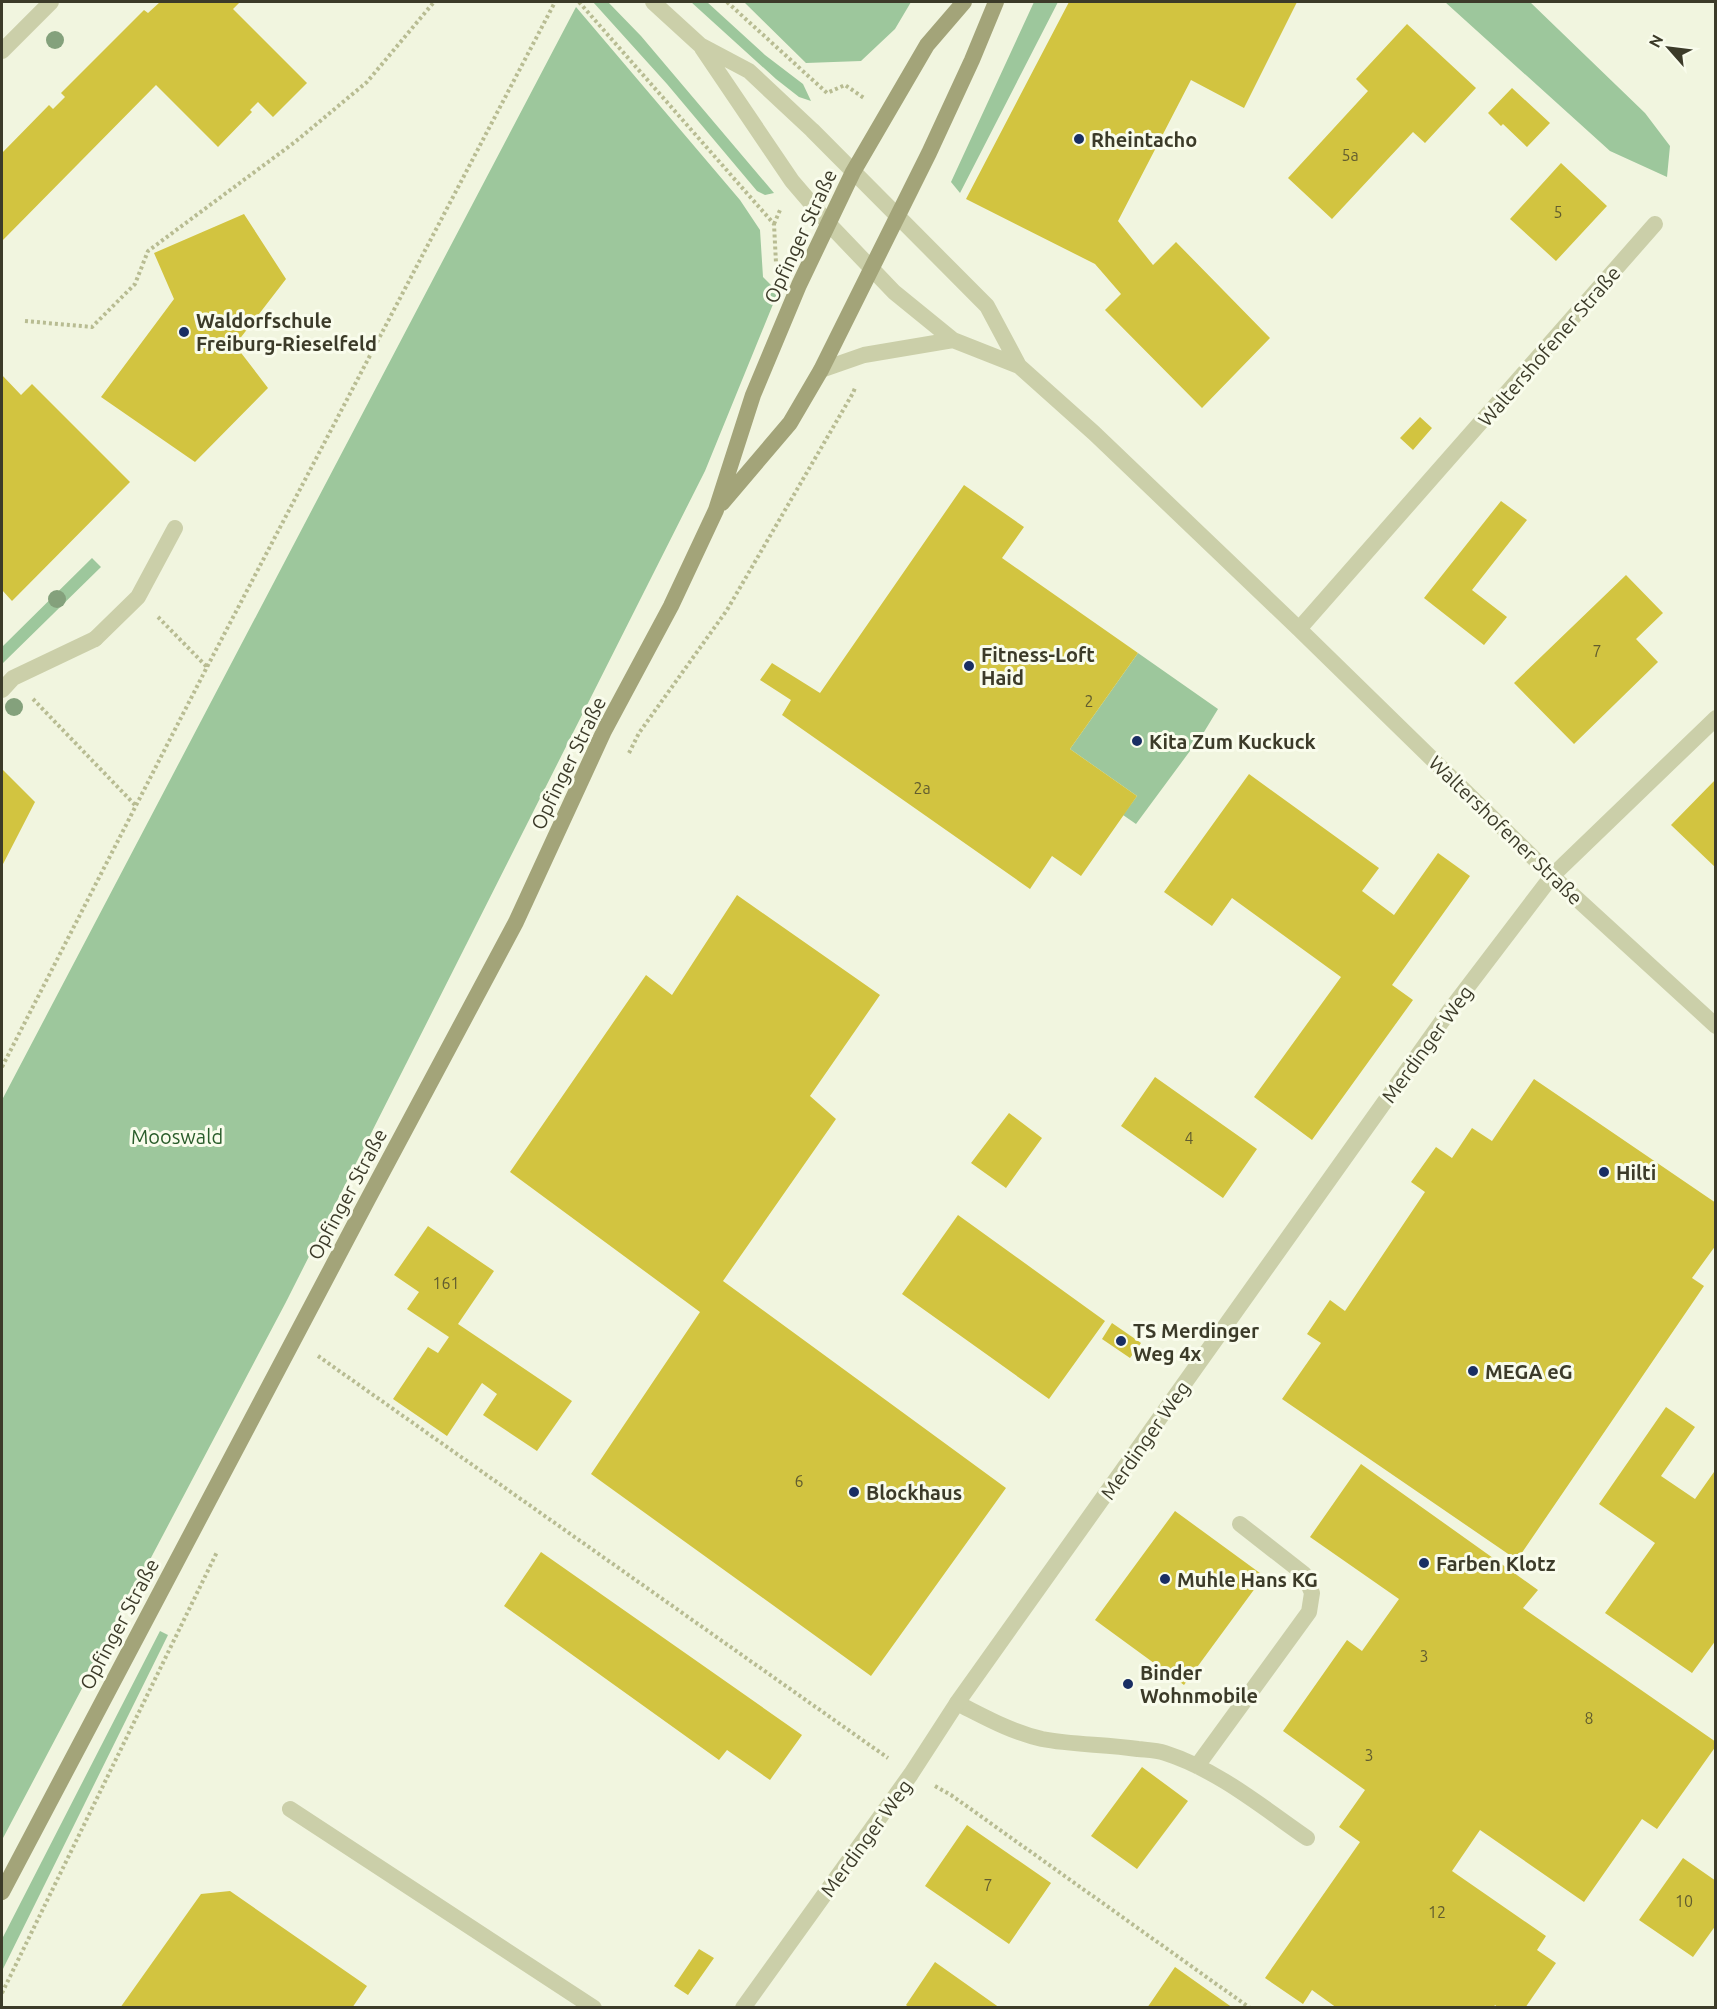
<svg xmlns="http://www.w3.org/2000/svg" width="1717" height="2009" font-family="Ubuntu,sans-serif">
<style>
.green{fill:#9dc79c}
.building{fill:#d2c440}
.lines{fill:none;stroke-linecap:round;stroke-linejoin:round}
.path{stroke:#b8bc92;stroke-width:4;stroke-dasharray:3 3;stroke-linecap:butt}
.service{stroke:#cbcfa9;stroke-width:16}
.minor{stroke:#cbcfa9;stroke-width:16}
.secondary{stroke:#a3a479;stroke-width:16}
.tree{fill:#84a17c}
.poi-dot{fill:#192e63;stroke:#f9fcec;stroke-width:2}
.labels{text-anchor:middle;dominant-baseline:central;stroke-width:6;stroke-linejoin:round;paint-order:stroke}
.number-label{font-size:16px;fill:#625d2f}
.poi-label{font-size:20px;font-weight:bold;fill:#3c3b29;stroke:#f9fcec;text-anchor:start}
.street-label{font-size:20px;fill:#3c3b29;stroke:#f9fcec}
.park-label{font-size:20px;fill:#2a5d2b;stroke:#f9fcec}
</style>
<rect width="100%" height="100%" fill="#f1f5df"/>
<path class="green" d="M593 2H608L641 36 774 193 765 195 757 191 667 84Z
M691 2H707L765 55 803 84 811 101 799 97 776 79Z
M744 2H911L895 29 861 61 806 63Z
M1034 2H1058L960 193 951 182Z
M1445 2H1530L1645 113 1670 146 1667 177 1610 151Z
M576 7 740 200 760 230 763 277 778 292 705 471 286 1302 2 1840V1100Z
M92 558 101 567 2 664V647Z
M1138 653 1218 709 1204 732 1136 824 1123 815 1137 796 1070 749Z
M160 1631 168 1635 2 1971V1939Z"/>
<path class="building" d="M160 2H240L233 9 307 83 273 117 258 102 250 110 252 112 218 147 156 85 2 241V153L49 105 53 109 65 97 61 93 144 10 148 13Z
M1069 2H1297L1244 108 1191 80 1118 221 1153 265 1176 242 1270 338 1202 408 1105 310 1121 294 1095 264 966 199Z
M1407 24 1476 88 1425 143 1413 132 1332 219 1288 178 1368 91 1356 79Z
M1512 88 1550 123 1527 147 1503 124 1501 126 1488 113Z
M1561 163 1607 206 1556 261 1510 219Z
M244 214 286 279 235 345 268 388 195 462 101 397 174 299 154 253Z
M2 375 21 395 32 384 130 482 12 601 2 590Z
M1420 417 1432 428 1413 450 1400 438Z
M964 485 1024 527 1002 558 1138 653 1070 749 1137 796 1081 876 1052 856 1030 889 782 715 791 700 760 680 772 663 820 693Z
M1501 501 1527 520 1472 590 1507 617 1484 645 1424 598Z
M1626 575 1663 613 1636 639 1658 662 1574 744 1514 683Z
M2 769 35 802 2 866Z
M1249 774 1379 868 1362 891 1394 915 1438 853 1470 876 1392 985 1413 1000 1312 1140 1254 1097 1341 977 1232 898 1212 926 1164 892Z
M1716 779V868L1671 825Z
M737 895 880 995 810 1096 836 1119 723 1281 1006 1488 871 1676 591 1474 700 1312 510 1172 646 975 672 995Z
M1155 1077 1257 1149 1223 1198 1121 1126Z
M1534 1079 1716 1203V1245L1692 1278 1704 1286 1517 1560 1282 1399 1321 1343 1307 1334 1330 1300 1345 1311 1425 1192 1411 1182 1436 1147 1452 1158 1472 1128 1492 1141Z
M1009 1113 1042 1138 1006 1188 971 1163Z
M958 1215 1105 1321 1049 1399 902 1294Z
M428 1226 494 1271 458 1324 572 1401 537 1451 483 1415 497 1394 482 1383 447 1436 393 1399 428 1347 438 1353 449 1337 407 1309 419 1292 394 1275Z
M1112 1323 1141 1343 1130 1358 1102 1339Z
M1666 1407 1695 1427 1661 1476 1695 1499 1714 1472 1716 1473V1640L1692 1673 1605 1613 1655 1543 1599 1504Z
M1361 1464 1538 1590 1523 1608 1716 1742V1746L1657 1829 1642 1819 1584 1902 1480 1830 1452 1871 1546 1936 1537 1950 1556 1963 1525 2008H1499L1495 2005 1493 2008H1337L1312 1990 1303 2004 1265 1978 1360 1842 1339 1827 1365 1790 1283 1731 1347 1640 1362 1651 1399 1599 1310 1537Z
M1175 1511 1264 1576 1184 1685 1095 1620Z
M541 1552 802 1735 770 1780 727 1750 719 1760 504 1606Z
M1142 1767 1188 1801 1137 1869 1091 1836Z
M967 1825 1051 1883 1009 1944 925 1886Z
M1683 1858 1716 1881V1925L1693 1957 1639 1920Z
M230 1891 367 1986 352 2008H120L201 1894Z
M699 1949 714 1958 688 1995 674 1986Z
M935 1962 1000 2008H910L906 2005Z
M1175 1967 1233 2008H1147Z"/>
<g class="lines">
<path class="path" d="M579 2 774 224 776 263
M727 2 827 93 845 85 864 98
M774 224 780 210
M25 321 92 327 135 284 148 251 295 142 367 82 434 2
M158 617 207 667
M33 699 136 806
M629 753 639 733 727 610 853 393 855 388
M2 1067 207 667 555 2
M318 1356 888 1758
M935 1786 951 1795 1250 2008
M2 1993 217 1552"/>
<path class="service" d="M95 639 138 597 175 528
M1552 876 1716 718
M957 1703C985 1717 1011 1732 1042 1739 1073 1745 1106 1744 1138 1749 1147 1750 1156 1750 1165 1753 1218 1770 1262 1807 1307 1838
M1197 1766 1309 1612 1312 1593 1304 1574 1240 1524
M290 1809 594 2008"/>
<path class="minor" d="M653 2 700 45 749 71 812 130 987 306 1019 366 1094 433 1299 629 1552 876 1716 1026
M702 48 792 181 828 223 894 292 953 340 1019 366
M2 51 51 2
M821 370 864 355 953 340
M1299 629 1655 224
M2 690 13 678 95 639
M743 2008 911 1774 957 1703 1450 1010 1552 876"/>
<path class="secondary" d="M722 503 790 423 821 370 929 153 972 60 996 2
M2 1892 368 1199 516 922 604 731 671 606 716 510 753 395 799 285 853 172 927 45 964 2"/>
</g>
<g class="tree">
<circle cx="55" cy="40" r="9"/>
<circle cx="57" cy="599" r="9"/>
<circle cx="14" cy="707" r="9"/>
</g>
<g class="poi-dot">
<circle cx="1079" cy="139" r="6"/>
<circle cx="184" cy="332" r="6"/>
<circle cx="969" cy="666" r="6"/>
<circle cx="1137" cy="741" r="6"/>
<circle cx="1604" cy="1172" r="6"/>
<circle cx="1121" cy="1341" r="6"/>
<circle cx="1473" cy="1371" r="6"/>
<circle cx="854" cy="1492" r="6"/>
<circle cx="1424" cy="1563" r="6"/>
<circle cx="1165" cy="1579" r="6"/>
<circle cx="1128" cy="1684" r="6"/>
</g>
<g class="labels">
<g class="number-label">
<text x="1350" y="155">5a</text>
<text x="1558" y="212">5</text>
<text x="1597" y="651">7</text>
<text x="1089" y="701">2</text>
<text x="922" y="788">2a</text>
<text x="1189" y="1138">4</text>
<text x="446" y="1283">161</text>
<text x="799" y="1481">6</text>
<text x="1424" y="1656">3</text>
<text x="1589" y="1718">8</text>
<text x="1369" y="1755">3</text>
<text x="988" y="1885">7</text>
<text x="1684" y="1901">10</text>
<text x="1437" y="1912">12</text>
</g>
<g class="poi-label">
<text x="1091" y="139">Rheintacho</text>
<text x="196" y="320">Waldorfschule<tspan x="196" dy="23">Freiburg-Rieselfeld</tspan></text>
<text x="981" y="654">Fitness-Loft<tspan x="981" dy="23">Haid</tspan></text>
<text x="1149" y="741">Kita Zum Kuckuck</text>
<text x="1616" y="1172">Hilti</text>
<text x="1133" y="1330">TS Merdinger<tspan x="1133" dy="23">Weg 4x</tspan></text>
<text x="1485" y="1371">MEGA eG</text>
<text x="866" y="1492">Blockhaus</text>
<text x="1436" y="1563">Farben Klotz</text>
<text x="1177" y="1579">Muhle Hans KG</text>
<text x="1140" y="1672">Binder<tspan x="1140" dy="23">Wohnmobile</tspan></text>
</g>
<g class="street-label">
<text transform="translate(800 236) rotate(-65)">Opfinger Straße</text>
<text transform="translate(1549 346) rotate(-49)">Waltershofener Straße</text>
<text transform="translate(568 763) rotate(-64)">Opfinger Straße</text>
<text transform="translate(1506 830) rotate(44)">Waltershofener Straße</text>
<text transform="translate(1427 1044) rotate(-54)">Merdinger Weg</text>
<text transform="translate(347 1194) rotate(-62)">Opfinger Straße</text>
<text transform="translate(1145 1440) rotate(-55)">Merdinger Weg</text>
<text transform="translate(119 1624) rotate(-62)">Opfinger Straße</text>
<text transform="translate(866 1838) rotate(-54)">Merdinger Weg</text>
</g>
<g class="park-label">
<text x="177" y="1136">Mooswald</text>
</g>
</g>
<rect width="1717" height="2009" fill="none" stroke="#3c3b29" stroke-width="6"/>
<g transform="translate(1669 48) rotate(298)" stroke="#f9fcec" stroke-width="4.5" paint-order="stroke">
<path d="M0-4.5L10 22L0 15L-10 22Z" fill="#3c3b29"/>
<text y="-9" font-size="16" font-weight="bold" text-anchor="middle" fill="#3c3b29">N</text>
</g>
</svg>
